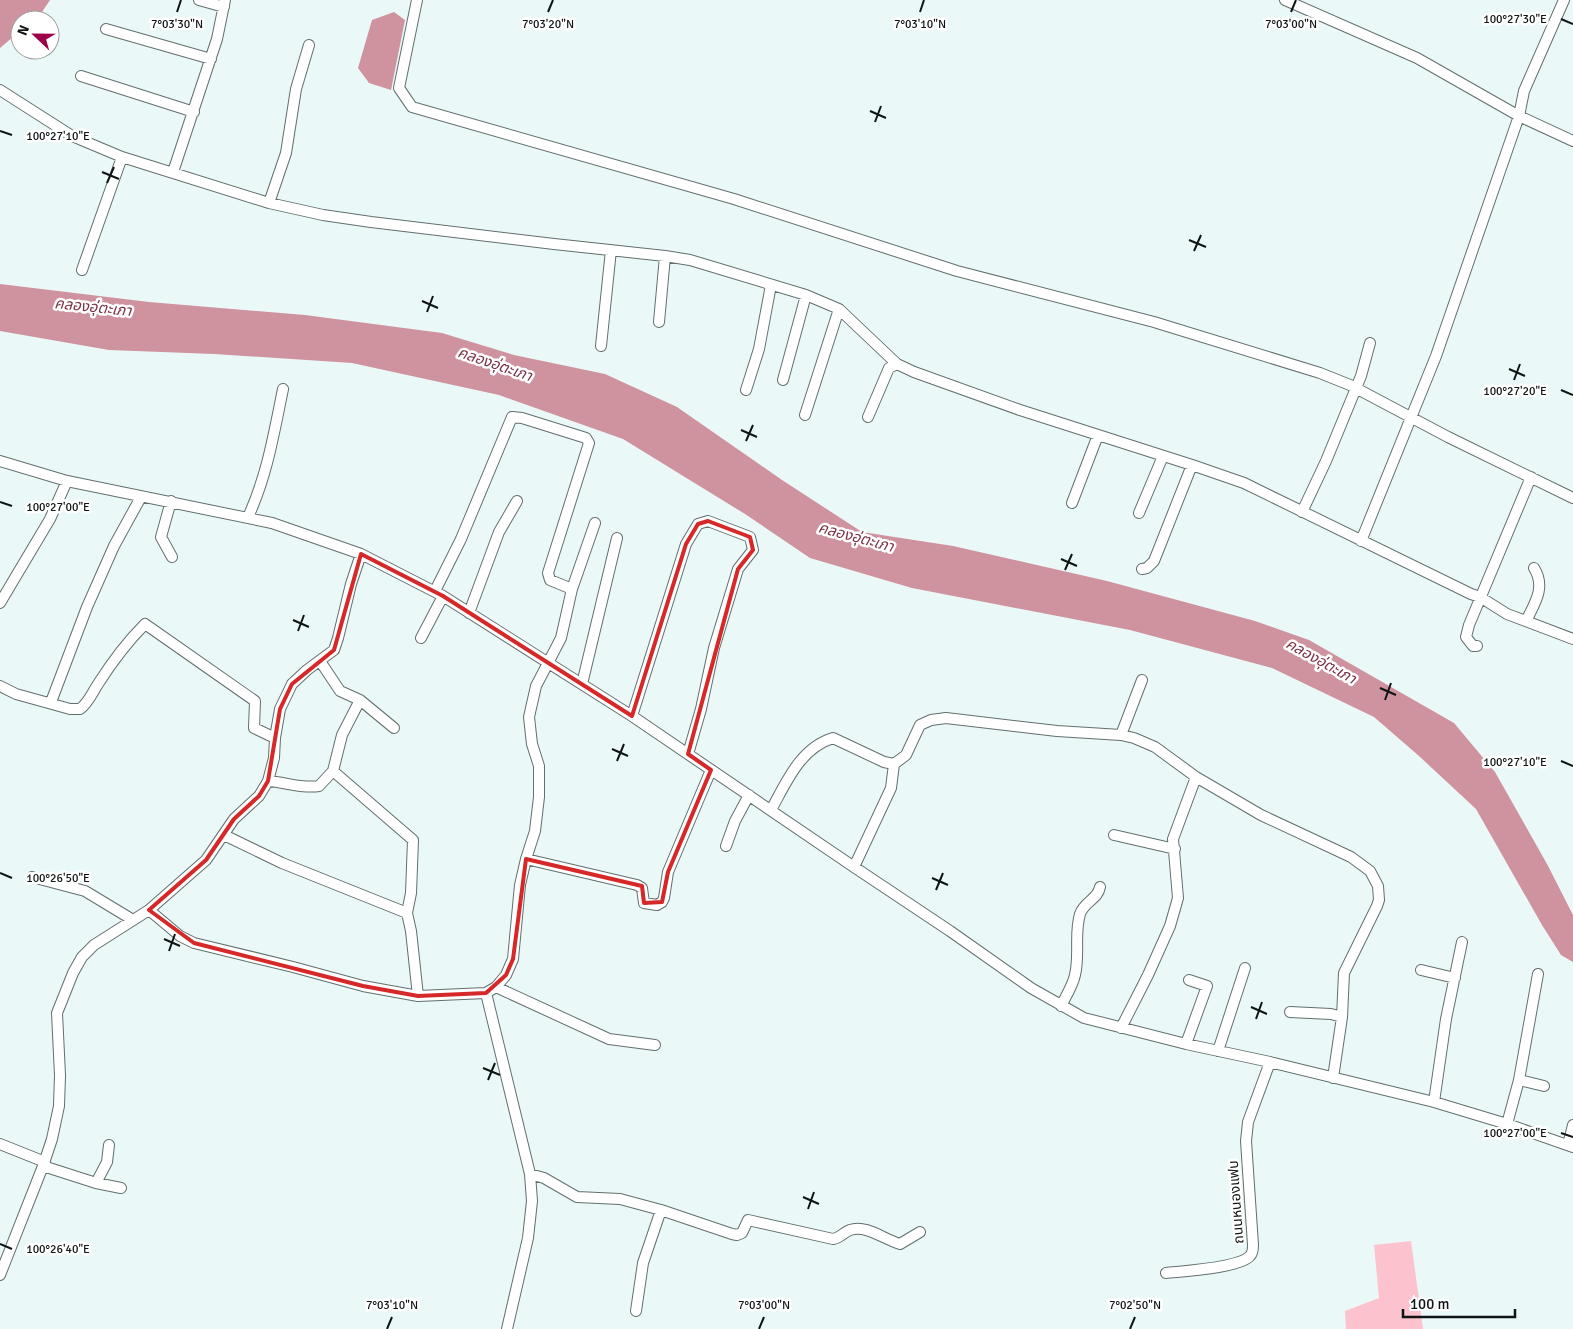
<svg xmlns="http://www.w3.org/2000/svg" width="1573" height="1329" font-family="Signika,'Noto Sans Thai',sans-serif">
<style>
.green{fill:#fcc3ce}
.water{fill:#cf929f}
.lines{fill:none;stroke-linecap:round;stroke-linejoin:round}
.minor-casing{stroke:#626f6e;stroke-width:12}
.minor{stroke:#fff;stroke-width:10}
.marked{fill:none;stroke:#d62828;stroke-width:4;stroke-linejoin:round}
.ticks{fill:none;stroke:#0f1414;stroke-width:2}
.labels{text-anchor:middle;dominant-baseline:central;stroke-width:5;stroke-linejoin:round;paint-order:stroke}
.street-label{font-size:14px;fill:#0f1414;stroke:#fff}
.water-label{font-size:15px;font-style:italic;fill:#7a3045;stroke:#fff}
.ticks-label{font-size:12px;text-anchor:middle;fill:#0f1414;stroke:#fff;stroke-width:5;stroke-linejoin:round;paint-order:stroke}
</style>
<rect width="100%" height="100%" fill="#eaf9f7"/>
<path class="green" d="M1411 1241 1423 1329H1346L1345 1311 1379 1298 1374 1245Z"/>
<path class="water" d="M0 0H50L42 12 32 20H20V31L0 48Z
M394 12 405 20 391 90 369 83 358 68 372 20Z
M0 284 149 302 305 315 442 333 514 355 605 374 677 407 782 480 862 532 953 546 1107 581 1255 621 1309 640 1454 723 1495 772 1547 864 1573 915V962L1561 955 1542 925 1476 809 1419 756 1374 717 1272 668 1130 630 912 588 810 558 745 514 623 439 499 395 352 363 214 354 109 350 0 331Z"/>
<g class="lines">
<g class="minor-casing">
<path id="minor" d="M199 0 224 7
M417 0 399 88 412 107 734 199 957 271 1154 322 1320 373 1350 385 1448 437 1573 498
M1285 0 1417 58 1519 116 1573 141
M106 29 211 59
M81 76 194 112
M0 90 72 136 122 157 269 203 323 215 371 222 554 244 665 256 690 260 806 295 839 309 897 364 914 372 1020 410 1192 465 1244 483 1471 594 1480 597 1507 614 1573 639
M173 172 217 39 225 0
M269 203 286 153 296 89 309 45
M82 270 122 157
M659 322 665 256
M601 346 611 250
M783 380 806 295
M746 390 759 349 771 285
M805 415 839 309
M868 417 889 368 897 364
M0 461 67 481 272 523 361 554 443 596 632 716 854 867 950 931 1031 988 1084 1018 1186 1044 1270 1062 1434 1102 1507 1124 1573 1147
M171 501 161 537 172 557
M1072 503 1098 435
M1302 512 1326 461 1361 376 1370 343
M1139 513 1163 456
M248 517C267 476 274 433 283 389
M1361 541 1436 356 1519 116 1524 91 1564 0
M1142 569 1147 568 1154 561 1192 465
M435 591 461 539 512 417 522 418 586 438 589 443 548 573 550 580 572 589
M0 603 50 519 67 481
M469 613 499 532 517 501
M1526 621C1535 603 1546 587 1534 568
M421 638 443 596
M1477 646H1473L1466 637 1469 625 1531 477
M320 661 340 691 360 700 394 728
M582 684 617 538
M0 686 16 694 70 709H80C89 702 92 693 98 684 112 662 127 642 145 624L255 701 254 728 275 738
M51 702 87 607 114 546 141 497
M632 716 686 544 698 524 708 521 750 537 753 550 738 569 714 648 701 709 688 754
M1121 735 1142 680
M333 771 413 840 411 893 407 913
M268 781C285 782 302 789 319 786L333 771 342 735 360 700
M771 810C786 783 800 748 833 738L884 762 894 764 906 755 920 725 931 720 946 718 1057 731 1121 735 1134 738 1155 747 1196 777 1261 815 1351 857 1370 871 1378 886 1379 900 1377 906 1344 973 1342 1017 1333 1078
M224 835 282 863 407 913 411 931 418 996
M1114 835 1175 849
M726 846 735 821 749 795
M526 859 637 885 642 888 644 903 657 905 662 902 664 898 668 872 711 770
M854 867 891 788 894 764
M32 877 85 891 133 920
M149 910 180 936 194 943 293 967 363 986 418 996 486 993 496 987 506 975 513 959 520 885 526 859 535 831 539 797V766L532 744 529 717 536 686 561 638 572 589 595 523
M1421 970 1455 978
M496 987 609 1039 655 1045
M486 993 530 1174 532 1201 528 1238 507 1329
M1061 1006C1066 996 1073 985 1075 975 1080 954 1074 934 1080 914 1084 902 1098 899 1100 887
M1290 1012 1331 1014 1342 1017
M1121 1028 1148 975 1170 926 1178 898 1173 839 1196 777
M1186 1044 1207 986 1189 980
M1218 1051 1245 968
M1519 1080 1544 1086
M1434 1102 1446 1019 1462 942
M1507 1124 1519 1080 1538 974
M0 1144 45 1162
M1568 1145 1573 1125
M43 1166 96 1183 121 1188
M530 1174 544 1178 577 1197 620 1199 661 1210 732 1234 737 1235 742 1233 748 1220 833 1239C840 1238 844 1232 850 1230 866 1224 885 1240 900 1244L920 1232
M96 1183 107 1162 109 1145
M1166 1273C1184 1271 1239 1268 1250 1256 1253 1253 1253 1249 1253 1245L1246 1141 1248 1122 1270 1062
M0 1275 43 1166 52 1139 59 1106 60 1075 57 1013 73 973 82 957 94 945 149 910 206 860 234 819 259 796 268 781 274 758 275 738 280 709 292 684 307 670 334 650 338 638 351 584 361 554
M636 1311 643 1263 661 1210"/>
</g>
<use href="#minor" class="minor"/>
</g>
<path class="marked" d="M708 521 750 537 753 550 738 569 688 754 711 770 668 872 662 902 644 903 642 886 526 859 513 959 506 975 486 993 418 996 363 986 194 943 149 910 206 860 234 819 259 796 268 781 280 709 292 684 334 650 361 554 443 596 632 716 686 544 698 524Z"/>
<path class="ticks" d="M177 12 181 0M548 12 553 0M920 12 924 0M1291 12 1296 0M1561 19 1573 24M870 111 886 118M875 122 881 106M0 131 12 135M102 172 119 179M107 183 114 167M1189 240 1206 247M1194 251 1201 235M422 301 438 308M427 312 433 296M1509 369 1525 376M1514 380 1520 364M1561 390 1573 395M741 430 757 437M746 441 753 425M0 502 12 506M1061 559 1077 566M1065 570 1072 554M293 620 309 627M298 631 304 615M1380 688 1396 695M1385 700 1391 683M612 749 628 756M617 761 624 744M1561 761 1573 766M0 873 12 878M932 878 948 885M936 890 943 873M164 939 180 946M169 951 175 934M1251 1007 1267 1014M1256 1019 1262 1002M483 1068 500 1075M488 1080 495 1063M1561 1133 1573 1137M803 1197 819 1204M808 1209 814 1192M0 1244 12 1249M387 1329 392 1317M759 1329 764 1317M1130 1329 1135 1317"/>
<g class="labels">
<g class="street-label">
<text transform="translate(1236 1202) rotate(-94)">ถนนหนองแฟบ</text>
</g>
<g class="water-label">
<text transform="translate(93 307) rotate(6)">คลองอุ่ตะเภา</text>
<text transform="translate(495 364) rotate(19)">คลองอุ่ตะเภา</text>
<text transform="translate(856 537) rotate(15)">คลองอุ่ตะเภา</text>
<text transform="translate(1321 661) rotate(29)">คลองอุ่ตะเภา</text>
</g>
</g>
<g class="ticks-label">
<text x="1515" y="23">100°27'30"E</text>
<text x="177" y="28">7°03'30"N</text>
<text x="548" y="28">7°03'20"N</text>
<text x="920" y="28">7°03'10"N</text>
<text x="1291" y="28">7°03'00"N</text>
<text x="58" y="140">100°27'10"E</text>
<text x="1515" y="395">100°27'20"E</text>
<text x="58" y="511">100°27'00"E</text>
<text x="1515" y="766">100°27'10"E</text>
<text x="58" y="882">100°26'50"E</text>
<text x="1515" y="1137">100°27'00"E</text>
<text x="58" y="1253">100°26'40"E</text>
<text x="392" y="1309">7°03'10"N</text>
<text x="764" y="1309">7°03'00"N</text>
<text x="1135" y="1309">7°02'50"N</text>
</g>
<g transform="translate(35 35) rotate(292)"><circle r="24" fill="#ffffff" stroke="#9fa1a1"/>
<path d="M0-4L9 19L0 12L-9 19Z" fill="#9e0348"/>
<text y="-8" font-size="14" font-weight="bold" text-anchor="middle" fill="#0f1414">N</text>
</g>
<path d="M1403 1309v8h112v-8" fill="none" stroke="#0f1414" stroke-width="2.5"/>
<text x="1410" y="1309" font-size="15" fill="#0f1414" stroke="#ffffff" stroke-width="4" paint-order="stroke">100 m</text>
</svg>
